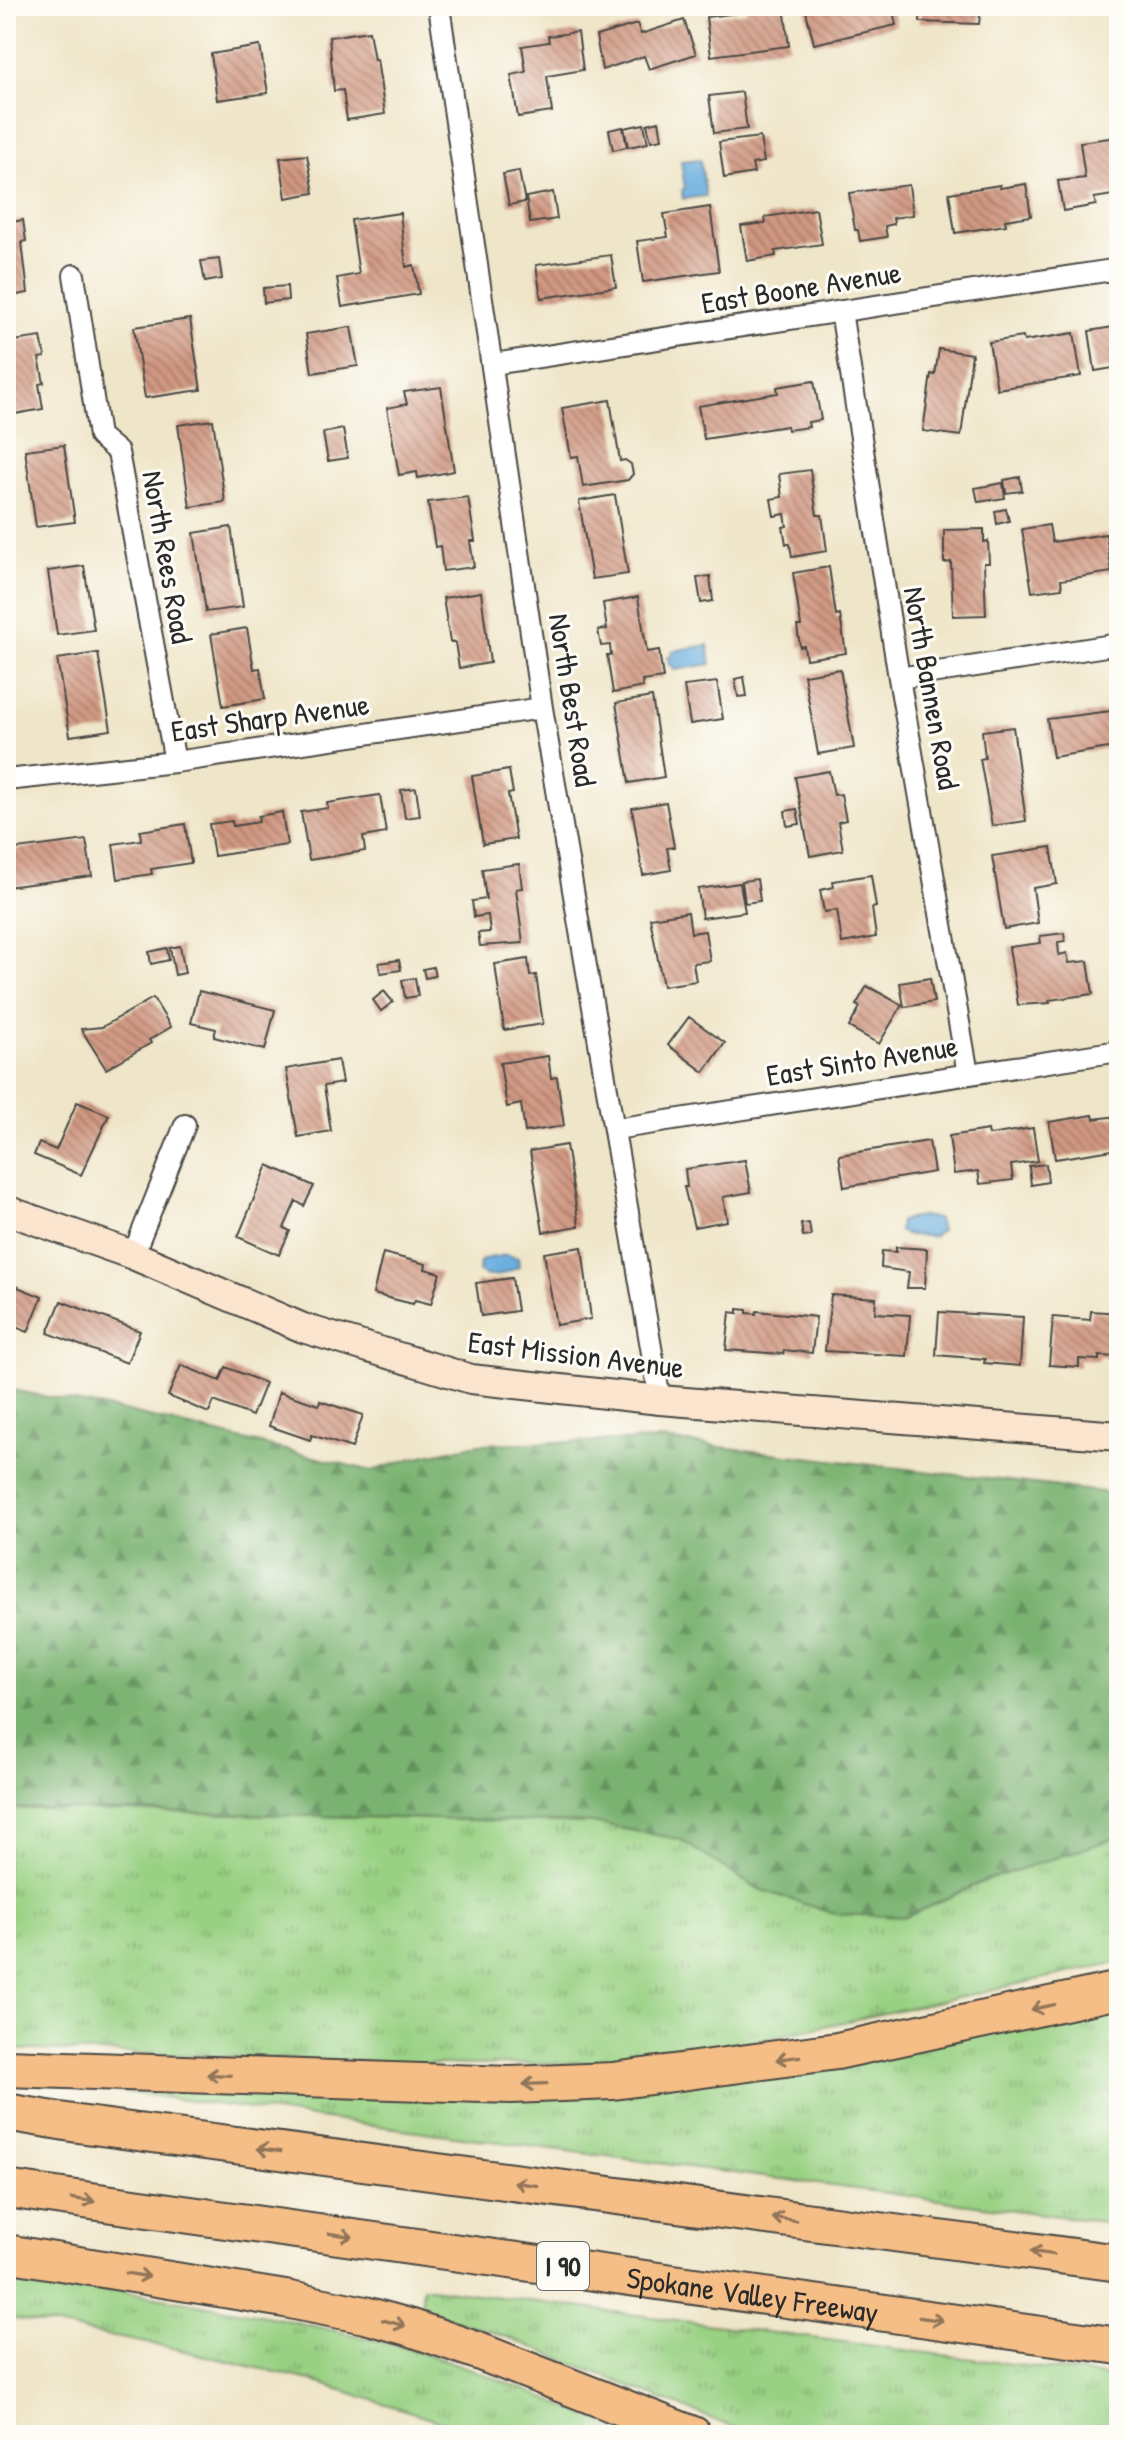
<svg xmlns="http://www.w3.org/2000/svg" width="1125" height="2441" font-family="'Patrick Hand',sans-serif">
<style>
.grass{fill:url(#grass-tufts);stroke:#627e57;stroke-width:2}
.forest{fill:url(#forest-firs);stroke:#526f4e;stroke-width:2}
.water{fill:#68adde;stroke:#4a6c84;stroke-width:2}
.building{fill:url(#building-back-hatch)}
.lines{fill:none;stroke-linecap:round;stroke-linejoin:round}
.street-casing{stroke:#484743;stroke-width:24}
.secondary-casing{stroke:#484743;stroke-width:32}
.highway-casing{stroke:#484743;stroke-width:40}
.street{stroke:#fff;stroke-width:20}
.secondary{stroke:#fbe5cf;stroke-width:28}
.highway{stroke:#f6be87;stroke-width:36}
.oneway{stroke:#907459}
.labels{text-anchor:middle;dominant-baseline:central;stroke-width:6;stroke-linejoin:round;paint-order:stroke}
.shield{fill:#fdfcf7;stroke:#6a6a68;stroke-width:2}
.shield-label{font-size:28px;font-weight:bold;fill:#2b2b2b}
.street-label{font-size:30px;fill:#2b2b2b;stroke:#fdfcf7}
</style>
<defs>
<pattern id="grass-tufts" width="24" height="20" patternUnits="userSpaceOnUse" patternTransform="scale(2)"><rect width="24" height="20" fill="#99d183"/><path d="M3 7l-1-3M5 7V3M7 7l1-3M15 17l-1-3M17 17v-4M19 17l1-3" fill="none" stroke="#7daa6b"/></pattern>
<pattern id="forest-firs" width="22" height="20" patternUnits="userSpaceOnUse" patternTransform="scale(2)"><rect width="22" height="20" fill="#7ab371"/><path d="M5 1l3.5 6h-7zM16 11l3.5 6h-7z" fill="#64925d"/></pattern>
<pattern id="building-back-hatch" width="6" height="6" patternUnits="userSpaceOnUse" patternTransform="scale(2)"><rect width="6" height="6" fill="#d09781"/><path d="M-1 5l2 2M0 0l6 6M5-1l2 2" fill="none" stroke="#a97b6a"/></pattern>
</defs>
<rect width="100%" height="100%" fill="#fdfcf7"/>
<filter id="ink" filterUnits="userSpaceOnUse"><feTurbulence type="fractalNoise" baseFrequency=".0125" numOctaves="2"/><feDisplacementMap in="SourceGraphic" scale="16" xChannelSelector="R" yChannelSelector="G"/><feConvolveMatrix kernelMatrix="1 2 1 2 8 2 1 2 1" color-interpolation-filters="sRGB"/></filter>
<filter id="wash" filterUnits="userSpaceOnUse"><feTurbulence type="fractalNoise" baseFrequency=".006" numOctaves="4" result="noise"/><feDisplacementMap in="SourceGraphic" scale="32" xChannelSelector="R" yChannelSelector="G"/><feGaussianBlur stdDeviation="1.8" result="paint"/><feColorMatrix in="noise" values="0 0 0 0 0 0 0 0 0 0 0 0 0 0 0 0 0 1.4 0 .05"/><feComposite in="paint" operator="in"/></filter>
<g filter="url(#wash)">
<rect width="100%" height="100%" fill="#efe5c8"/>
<path class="grass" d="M6 1808 592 1823 679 1839 756 1888 906 1917 984 1881 1119 1837V1962L765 2039 604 2062 471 2065 6 2049Z
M1119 2007V2224L85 2087 453 2093Z
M6 2272C141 2296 280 2313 412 2350 488 2371 560 2406 633 2435H484L310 2380 163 2346 6 2317Z
M423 2287 1119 2378V2435H752L507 2337 421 2309Z"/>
<path class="forest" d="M6 1389 128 1412 372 1471 413 1458 478 1444 662 1440 1119 1494V1837L984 1881 906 1917 834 1914 756 1888 679 1839 592 1823 6 1808Z"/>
<path class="water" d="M700 159 706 196 683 199 682 190 685 189 681 161Z
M708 645 711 664 674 670 673 665H669L668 657H672V651Z
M922 1216 938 1219 941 1230 933 1237C922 1234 907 1238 899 1231L900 1221Z
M506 1255 518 1258 519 1267C507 1271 492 1282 479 1272L480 1262 484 1259Z"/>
<g id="blocks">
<path class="building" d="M746 6H784L789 46 711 56 706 17 746 12Z
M892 6 896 25 814 44 805 7Z
M921 6H981L979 24 920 22Z
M684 20 696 54 649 69 644 56 602 70 596 36 637 24 641 34Z
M369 31 374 60 377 59 385 114 347 120 343 90 334 91 329 37Z
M578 32 583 70 547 76 552 112 518 117 511 75 526 72 522 46 549 42 548 36Z
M260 46 268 93 217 100 211 54Z
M742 92 747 129 714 133 709 96Z
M659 121 662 139 651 141 647 124Z
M644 124 648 143 628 147 624 128Z
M623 127 627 147 613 150 609 130Z
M760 137 764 162 752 164 754 173 724 178 719 142Z
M1117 137 1119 194 1094 198 1096 205 1063 211 1058 181 1085 178 1080 142Z
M307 155 314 193 286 198 280 158Z
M519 171 525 202 509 205 503 174Z
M1026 184 1031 216 1005 220 1006 225 955 233 949 193 1000 185V188Z
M909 185 913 215 893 218 894 224 885 226 887 237 860 241 858 230H855L849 193Z
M553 192 557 219 530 223 526 197Z
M710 207 719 271 643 282 637 241 668 237 664 214Z
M816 209 822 244 775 251 776 256 747 261 741 226 766 223 765 217Z
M400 213 406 267 414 265 419 294 342 307 337 278 359 274 351 220Z
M23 220 26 241 22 242 28 293 6 297V223Z
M611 255 616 287 541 298 536 265Z
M219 259 222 279 205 282 201 261Z
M287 286 288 300 264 303 263 288Z
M190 319 201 390 145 398 134 327Z
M1119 326V367L1095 371 1089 331Z
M351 327 358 366 312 373 306 334Z
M1074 333 1081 376 997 389 989 342 1023 337 1024 341Z
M41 337 45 357 39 358 44 383 39 384 43 409 15 414 6 359V342Z
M939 349 972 354 961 436 923 431 931 374 935 375Z
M814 381 821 420 808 422 809 427 788 430 787 426 704 439 698 406 778 393 777 387Z
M441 387 454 471 418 478 417 472 399 475 387 408 407 404 404 392Z
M610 400 620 461 625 460 631 464 633 474 628 480 583 487 578 456 571 457 562 408Z
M213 420 225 502 190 507 178 425Z
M343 429 348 458 328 461 323 433Z
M64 445 75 522 36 527 25 450Z
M810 470 817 515H822L827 551 792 557 790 544H786L783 527 787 526 785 514 774 516 771 499 782 497 779 474Z
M1020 477 1022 491 1006 493 1004 480Z
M1003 483 1005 498 978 502 975 488Z
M615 495 628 574 592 579 579 501Z
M468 497 475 541H470L474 567 443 571 440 546 435 547 428 502Z
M1006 509 1009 521 997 524 995 511Z
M1049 525 1052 542 1106 534 1112 572 1061 580 1062 588 1032 592 1022 529Z
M231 527 243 607 206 612 194 533Z
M984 529V542L988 541 989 563H984L986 615 953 616 951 562 944 563V530Z
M84 566 94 630 57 635 48 571Z
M829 567 836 616 840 615 846 653 806 659 804 646 800 647 797 626H801L793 573Z
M710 576 713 601 701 603 697 578Z
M481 592 490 663 459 668 455 642H450L443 598Z
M638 597 647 652 659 650 663 678 642 681 643 687 613 693 607 655H611L610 645 601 646 598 630 607 629 603 603Z
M247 628 254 669 260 668 265 699 223 706 211 634Z
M98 653 111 730 70 736 57 659Z
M840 669 854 748 818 754 804 675Z
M744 677 747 696 738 697 735 679Z
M717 682 723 719 690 724 684 686Z
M652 697 664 777 629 783 616 703Z
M1119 710V742H1115V747L1053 757 1047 719Z
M1013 727 1026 821 992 826 980 759 985 758 982 731Z
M509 770 513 793 508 794 516 839 483 844 472 776Z
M829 771 834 795 841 794 846 820 838 822 843 850 810 856 795 777Z
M416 788 420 816 405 818 401 790Z
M380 795 386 833 363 837 365 851 309 860 301 812 328 808 327 803Z
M666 802 674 847 667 848 671 870 643 875 632 808Z
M797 809 800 824 787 826 785 811Z
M282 812 287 845 214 856 209 824 232 821 233 826 259 822 258 816Z
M185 824 191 863 151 869 152 874 118 879 113 844 141 840 140 831Z
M86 840 92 876 6 887V858H10L9 850Z
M1051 847 1057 884 1033 888 1038 923 1004 929 992 856Z
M519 864 522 888 516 889 523 943 480 946 478 933 490 932 488 915 474 917 472 901 486 899 482 869Z
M871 875 876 907 872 908 876 937 842 943 837 910 824 912 820 890 834 887 833 881Z
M757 879 760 901 745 903 742 881Z
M740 883 745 912 702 918 698 889Z
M688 912 691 933 705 931 710 961 693 963 696 981 663 986 650 918Z
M1064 933 1065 941 1058 942 1059 955 1067 953 1069 963 1088 961 1093 994 1049 1000 1050 1003 1018 1005 1009 947 1041 943 1040 936Z
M180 946 185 973 175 975 170 948Z
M167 948 169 960 151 964 149 952Z
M528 959 530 976 536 975 543 1024 504 1030 495 964Z
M399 960 401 970 381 973 379 963Z
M433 967 435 976 425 978 423 969Z
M415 978 418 996 405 998 402 980Z
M930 978 934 1002 904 1007 900 983Z
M867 986 902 1005 879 1044 849 1027 860 1007 856 1005Z
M199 991 275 1010 265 1050 214 1037 216 1029 191 1023Z
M384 991 393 1002 381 1011 373 1000Z
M153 998 171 1027 149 1040 151 1043 106 1069 81 1029 102 1027Z
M689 1017 725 1043 704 1072 668 1045Z
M548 1056 551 1078 557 1077 564 1126 525 1132 521 1104 507 1107 500 1063Z
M338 1060 342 1083 324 1086 331 1131 298 1137 286 1069Z
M77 1102 109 1115 81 1175 34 1155 39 1143 56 1150Z
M1093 1115 1094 1119 1119 1116V1149L1055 1159 1049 1122Z
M1033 1128 1038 1161 1011 1165 1013 1180 980 1184 978 1171 954 1174 949 1136 988 1130 989 1135Z
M929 1141 934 1172 844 1187 839 1155Z
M566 1145 579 1226 543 1232 530 1151Z
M745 1160 751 1192 723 1197 727 1221 694 1227 684 1187H687L685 1169Z
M1046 1164 1048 1182 1031 1185 1029 1166Z
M268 1165 314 1186 304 1206 296 1201 284 1228 290 1231 279 1255 238 1237Z
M809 1223 811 1236 803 1237 801 1224Z
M582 1247 591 1319 556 1325 544 1253Z
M896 1247 927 1249 925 1288H907L909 1272 881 1268 882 1251 896 1252Z
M383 1253 426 1264 425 1269 440 1273 431 1304 415 1300 413 1304 373 1294Z
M512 1278 517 1311 481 1316 476 1283Z
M6 1282 42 1297 28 1332 6 1323Z
M831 1295 876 1298 875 1313 910 1315 907 1356 825 1351Z
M61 1301 140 1331 127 1363 48 1333Z
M738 1309 747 1310V1313L756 1314 757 1311 816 1317 812 1353 784 1350 783 1354 726 1350 730 1312 738 1313Z
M1091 1311 1119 1313V1357L1099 1356V1360L1079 1359V1367L1049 1365 1053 1317 1090 1320Z
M939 1312 1023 1317 1020 1366 984 1363 985 1359 936 1355Z
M181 1365 220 1381 226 1367 265 1383 252 1416 214 1401 209 1413 168 1396Z
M279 1392 319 1405 320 1401 363 1415 352 1448 312 1435 310 1440 269 1426Z"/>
</g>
</g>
<g filter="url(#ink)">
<use href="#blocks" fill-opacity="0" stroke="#484743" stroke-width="2"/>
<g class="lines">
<g class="street-casing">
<path id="street" d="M439 6 542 708 660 1400
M74 275 99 436 118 452 175 762
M841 311 899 678 968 1074
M493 364 1119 269
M899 678 1119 644
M6 780 175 762 542 708
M615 1129 1119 1051
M133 1255 185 1125"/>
</g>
<g class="secondary-casing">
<path id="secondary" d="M6 1210 133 1255 303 1328 471 1379 660 1400 1119 1436"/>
</g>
<g class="highway-casing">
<g id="highway">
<path d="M6 2068 511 2085 613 2081 837 2051 1119 1990"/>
<path d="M6 2112 78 2124 1119 2263"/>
<path id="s1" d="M6 2189 1119 2346"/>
<path d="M6 2253 285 2299 365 2315 409 2327 478 2351 693 2435"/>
</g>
</g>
<use href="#street" class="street"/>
<use href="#secondary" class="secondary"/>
<use href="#highway" class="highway"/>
</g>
<defs><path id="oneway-shaft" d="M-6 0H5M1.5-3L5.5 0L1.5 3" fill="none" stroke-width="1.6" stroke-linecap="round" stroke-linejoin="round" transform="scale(2)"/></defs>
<g class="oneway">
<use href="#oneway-shaft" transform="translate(1043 2007) rotate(168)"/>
<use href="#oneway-shaft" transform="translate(788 2058) rotate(172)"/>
<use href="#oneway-shaft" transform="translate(219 2075) rotate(-178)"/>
<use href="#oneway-shaft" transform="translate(535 2084) rotate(178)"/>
<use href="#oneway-shaft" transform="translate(269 2150) rotate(-172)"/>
<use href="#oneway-shaft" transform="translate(526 2184) rotate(-172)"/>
<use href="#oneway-shaft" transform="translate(83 2200) rotate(8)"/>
<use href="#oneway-shaft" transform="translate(784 2219) rotate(-172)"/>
<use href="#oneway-shaft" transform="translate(341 2235) rotate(8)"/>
<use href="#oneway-shaft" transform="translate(1042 2253) rotate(-172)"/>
<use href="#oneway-shaft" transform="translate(138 2275) rotate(9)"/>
<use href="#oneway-shaft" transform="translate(931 2319) rotate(8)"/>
<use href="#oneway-shaft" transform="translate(394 2323) rotate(15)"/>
</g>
</g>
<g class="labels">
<rect class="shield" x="537" y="2242" width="52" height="48" rx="6"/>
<g class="shield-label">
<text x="563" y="2266">I 90</text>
</g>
<g class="street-label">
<text transform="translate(801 287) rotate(-9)">East Boone Avenue</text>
<text transform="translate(168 557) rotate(80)">North Rees Road</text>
<text transform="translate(932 688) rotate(80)">North Bannen Road</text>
<text transform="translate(573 700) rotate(81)">North Best Road</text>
<text transform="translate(270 717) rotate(-8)">East Sharp Avenue</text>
<text transform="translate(862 1060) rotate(-9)">East Sinto Avenue</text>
<text transform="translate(576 1354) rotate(7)">East Mission Avenue</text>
<text stroke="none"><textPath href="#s1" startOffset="754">Spokane Valley Freeway</textPath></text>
</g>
</g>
<rect width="1125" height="2441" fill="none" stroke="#fdfcf7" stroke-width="32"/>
</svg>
